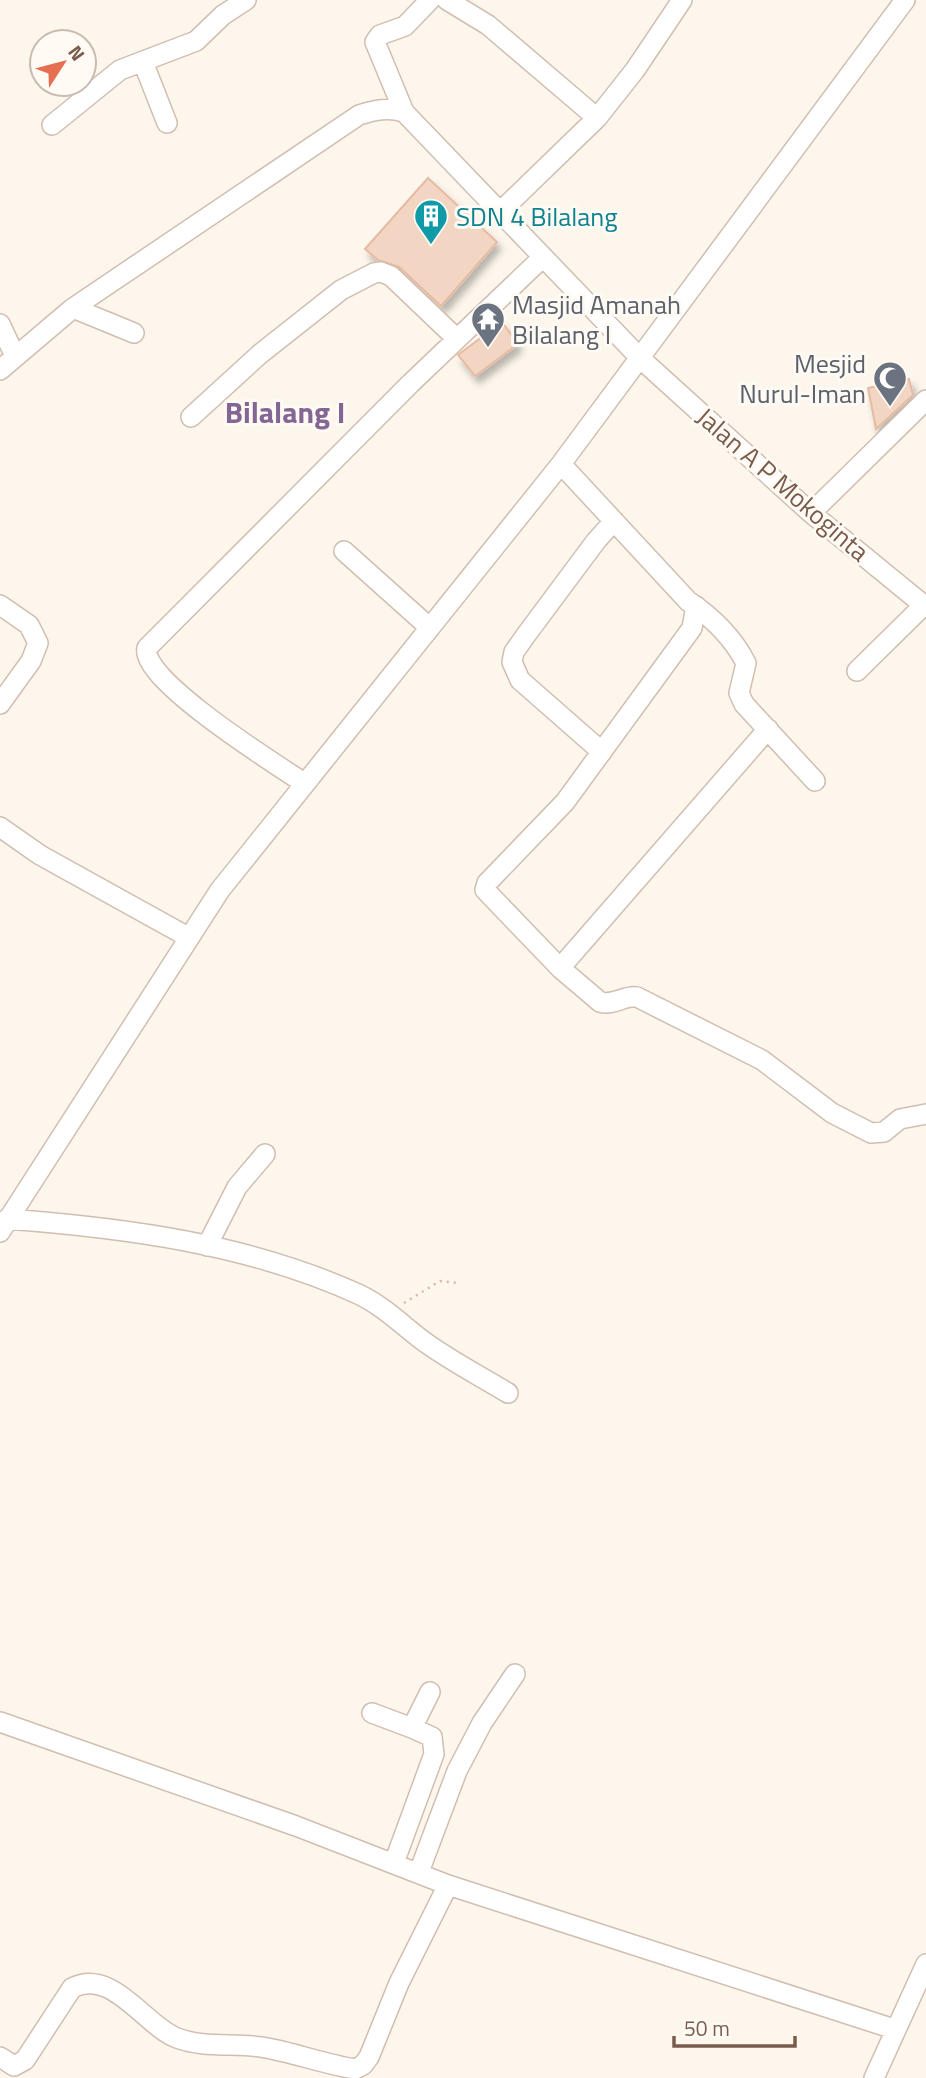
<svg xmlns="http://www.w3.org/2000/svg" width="926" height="2078" font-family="'Titillium Web',sans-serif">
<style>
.building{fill:#f3d5c3;stroke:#e6bba3;stroke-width:2;filter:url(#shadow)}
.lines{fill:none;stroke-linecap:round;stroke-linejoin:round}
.minor-casing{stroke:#d1beb0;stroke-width:22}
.path{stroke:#d9b8a5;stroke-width:2.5;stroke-dasharray:2 5;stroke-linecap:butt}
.minor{stroke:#fff;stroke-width:19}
.labels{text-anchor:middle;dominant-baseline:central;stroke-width:6;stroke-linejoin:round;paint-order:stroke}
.culture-label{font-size:26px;fill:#0d838f;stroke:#fffaf3;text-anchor:start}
.worship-label{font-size:26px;fill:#5b616d;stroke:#fffaf3;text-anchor:start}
.street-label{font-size:26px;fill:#7a5c4d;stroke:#fffaf3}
.quarter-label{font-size:30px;font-weight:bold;fill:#846695;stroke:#fffaf3}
</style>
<defs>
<filter id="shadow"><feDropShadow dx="4" dy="7" stdDeviation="3.5" flood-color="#0004"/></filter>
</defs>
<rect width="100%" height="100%" fill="#fdf6ec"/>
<path class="building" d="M428 178 497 242 441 306 399 267 378 260 365 249Z
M502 322 518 344 475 376 458 355Z
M909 379 913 395 876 429 868 388Z"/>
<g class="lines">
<g class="minor-casing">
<path id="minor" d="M447 0 488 25 597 118
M143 62 167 123
M404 112 375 42 380 35 405 26 430 0
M52 125 120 70 196 41 223 15 246 0
M499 213 597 118 635 70 682 0
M73 308 134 333
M0 324 15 356
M0 370 73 308 359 115C375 110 388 107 404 112L641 359 811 513 926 607
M191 417 260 354 341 290 374 273 381 272 391 276 457 339
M561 464 688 601C712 617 732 636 746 663L739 693 744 704 815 781
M811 513 926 400
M344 551 430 628
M0 605 29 625 38 643 31 661 0 704
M696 606 692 628 565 802 487 883 485 890 560 968 600 1002C615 1006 624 995 637 997L762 1060 832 1113 871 1133 884 1132 900 1119 926 1114
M857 671 924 605
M602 752 520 680 512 662 514 652 526 635 596 541 614 521
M304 783C277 765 139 679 147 648L411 383 542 258
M0 827 40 855 188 937
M560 968 768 729
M7 1219C127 1228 248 1244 358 1294 382 1305 401 1324 422 1340 449 1360 480 1376 508 1393
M0 1232 220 890 561 464 905 0
M207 1246 237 1187 265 1154
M372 1713 412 1728
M0 1722 296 1826 448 1885 894 2029
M394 1863 434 1754 432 1737 412 1728 430 1692
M419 1872 457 1771 482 1723 515 1674
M0 2057 14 2066 25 2060 72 1988C112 1967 145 2026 177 2038 203 2048 234 2043 261 2047 293 2052 323 2064 355 2069L363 2065 369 2057 399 1983 448 1885
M874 2078 926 1964"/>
</g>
<path class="path" d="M404 1303 440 1281 457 1283"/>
<use href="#minor" class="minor"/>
</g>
<defs>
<g id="building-pin" transform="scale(1.75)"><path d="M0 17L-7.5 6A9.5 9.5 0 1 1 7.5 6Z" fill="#0f9aa8" stroke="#fffaf3"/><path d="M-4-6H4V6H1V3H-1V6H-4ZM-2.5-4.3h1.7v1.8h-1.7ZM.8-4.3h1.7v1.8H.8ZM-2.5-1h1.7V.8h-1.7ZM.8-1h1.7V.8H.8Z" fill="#fff"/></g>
<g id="temple-pin" transform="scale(1.75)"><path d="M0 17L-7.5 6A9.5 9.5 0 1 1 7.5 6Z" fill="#6b7280" stroke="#fffaf3"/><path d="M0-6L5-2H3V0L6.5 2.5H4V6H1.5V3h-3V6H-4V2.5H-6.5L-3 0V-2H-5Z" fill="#fff"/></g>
<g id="mosque-pin" transform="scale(1.75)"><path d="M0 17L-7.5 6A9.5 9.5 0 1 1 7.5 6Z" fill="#6b7280" stroke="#fffaf3"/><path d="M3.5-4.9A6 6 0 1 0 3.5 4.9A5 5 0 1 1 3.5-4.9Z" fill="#fff"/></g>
</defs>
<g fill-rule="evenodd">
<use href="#building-pin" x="431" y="216"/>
<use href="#temple-pin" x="488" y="319"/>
<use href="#mosque-pin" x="890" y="378"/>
</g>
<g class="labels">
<g class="culture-label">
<text x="456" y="216">SDN 4 Bilalang</text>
</g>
<g class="worship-label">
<text x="512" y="304">Masjid Amanah<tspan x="512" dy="30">Bilalang I</tspan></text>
<text x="866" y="363" text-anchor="end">Mesjid<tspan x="866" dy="30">Nurul-Iman</tspan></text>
</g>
<g class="street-label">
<text transform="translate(783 484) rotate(41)">Jalan A P Mokoginta</text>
</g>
<g class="quarter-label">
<text x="285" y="412">Bilalang I</text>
</g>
</g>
<g transform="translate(63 63) rotate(54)"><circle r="33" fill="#fffaf3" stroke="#cabbb1" stroke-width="2"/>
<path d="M0-5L12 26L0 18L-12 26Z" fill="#e76f51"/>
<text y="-10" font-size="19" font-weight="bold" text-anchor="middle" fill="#7a5c4d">N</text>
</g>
<path d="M674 2036v10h121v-10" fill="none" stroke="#7a5c4d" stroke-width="3.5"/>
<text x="684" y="2036" font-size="21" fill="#7a5c4d" stroke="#fffaf3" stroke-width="5" paint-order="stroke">50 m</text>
</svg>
